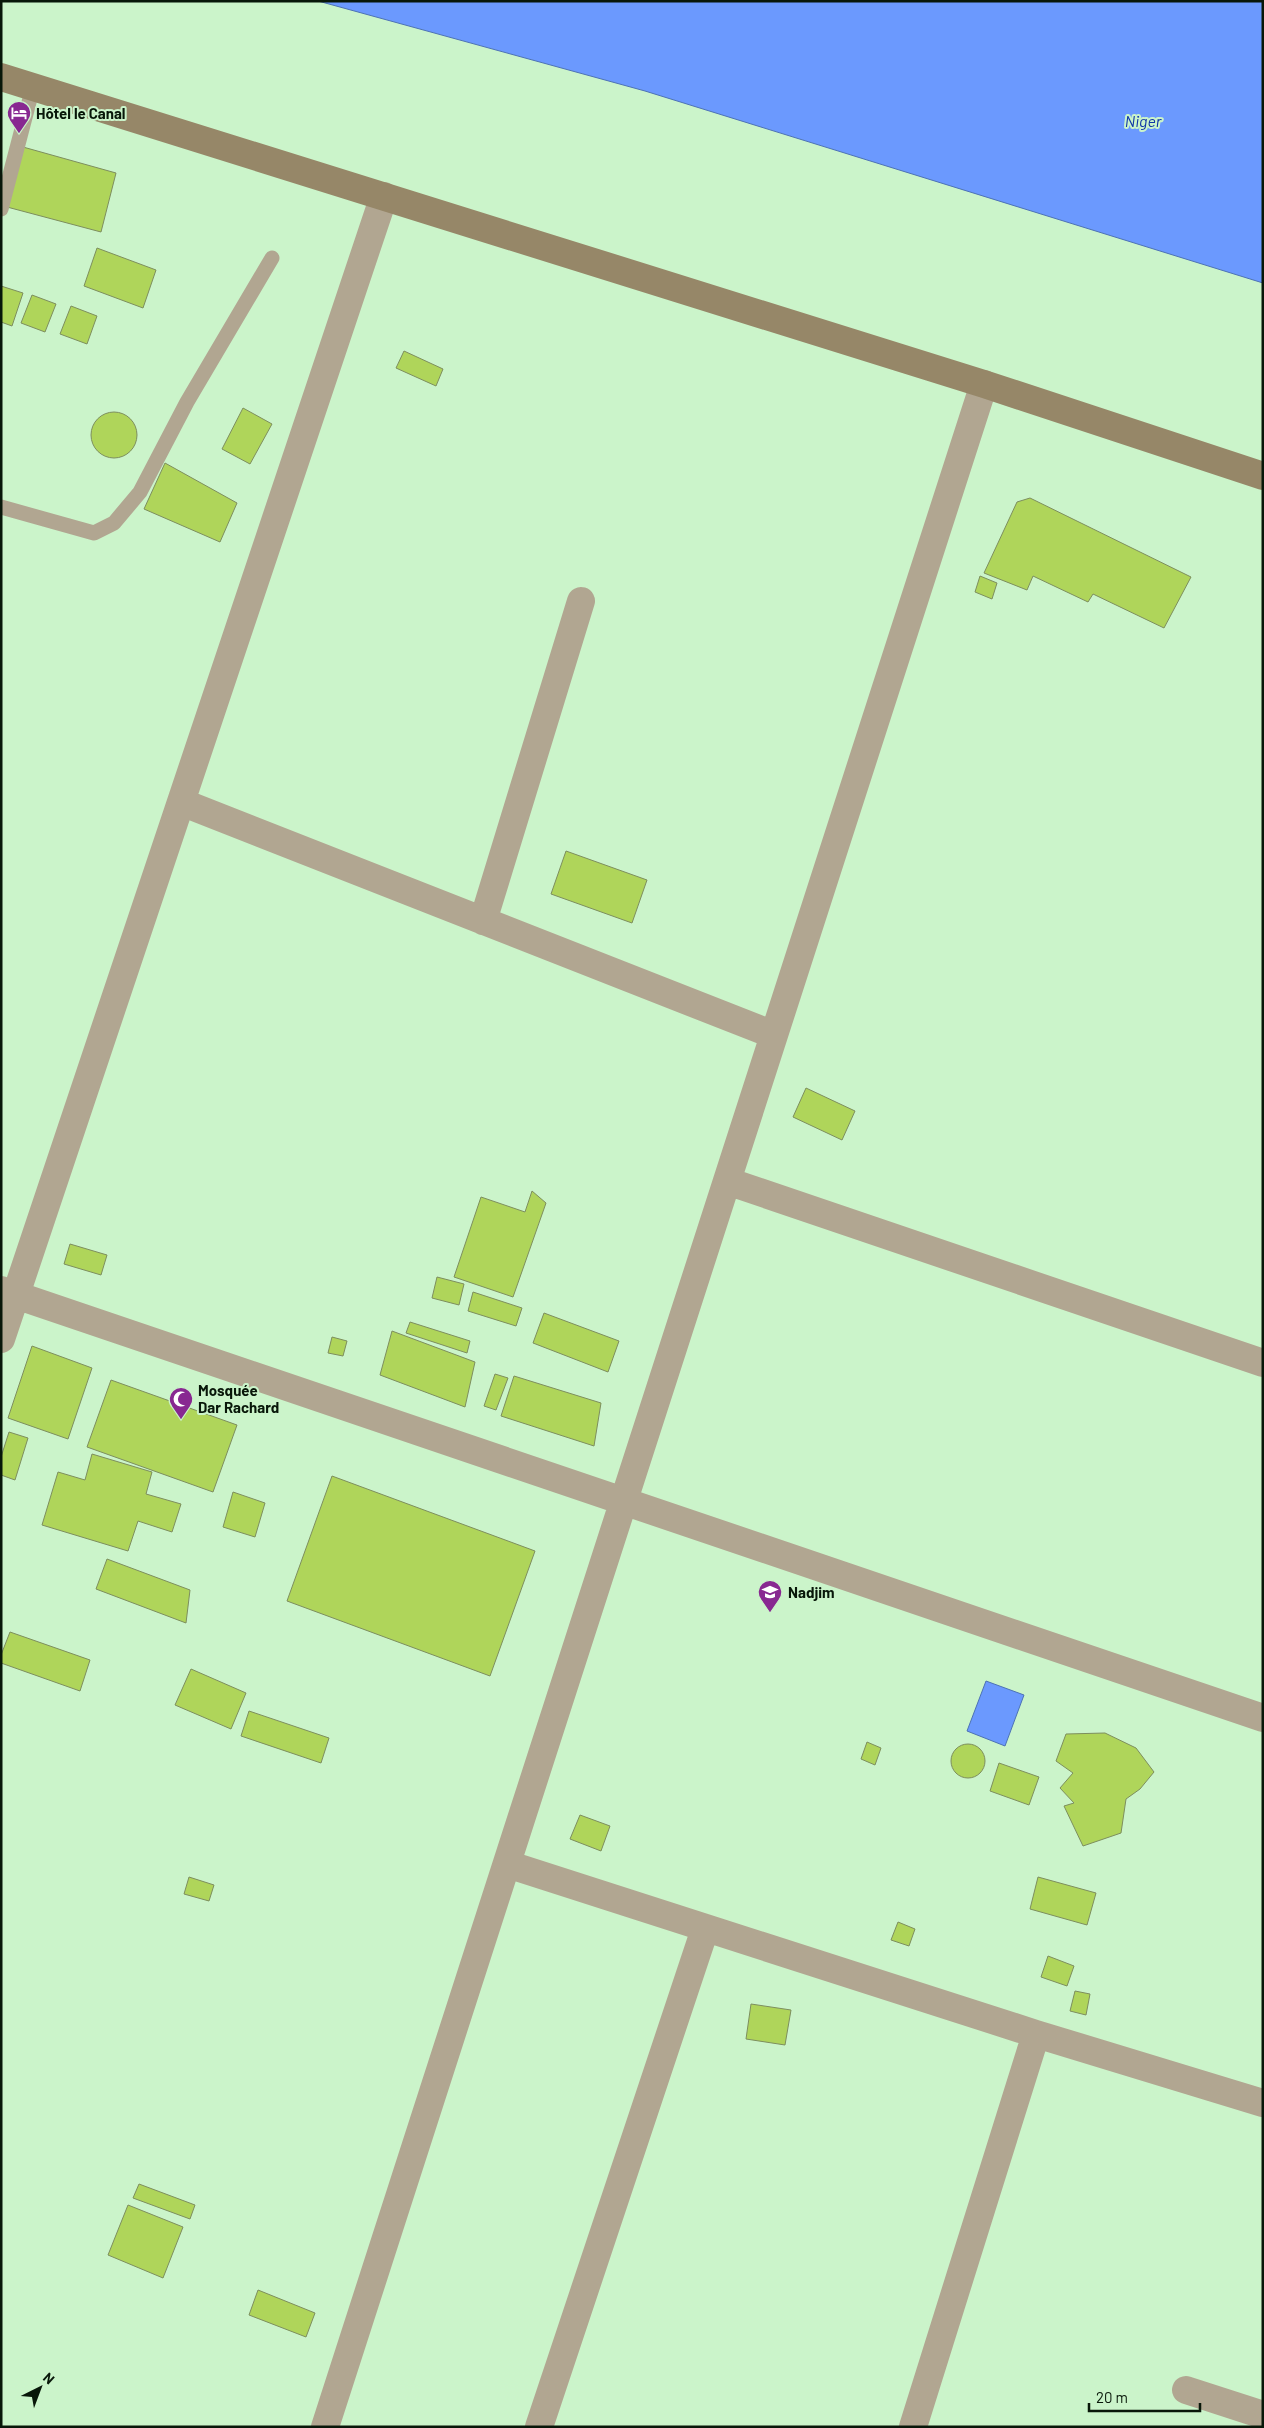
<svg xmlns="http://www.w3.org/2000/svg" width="1264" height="2428" font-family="Barlow,sans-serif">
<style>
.water{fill:#6b99fe;stroke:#4d72b4}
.building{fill:#afd55a;stroke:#7d8e5e}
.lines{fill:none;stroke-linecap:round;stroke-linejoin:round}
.lane{stroke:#b1a691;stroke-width:15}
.street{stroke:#b1a691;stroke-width:28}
.secondary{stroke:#968768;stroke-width:28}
.labels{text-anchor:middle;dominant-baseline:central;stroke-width:4;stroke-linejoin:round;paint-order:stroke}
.poi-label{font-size:15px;font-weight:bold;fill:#081709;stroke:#cbf4ca;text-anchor:start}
.water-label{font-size:16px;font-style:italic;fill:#0e35a7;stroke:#cbf4ca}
</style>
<rect width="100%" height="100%" fill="#cbf4ca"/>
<path class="water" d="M318 1H1263V283L645 91Z
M986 1681 1024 1695 1005 1746 967 1731Z"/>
<path class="building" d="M23 147 116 173 101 232 7 207Z
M97 248 156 270 143 308 84 286Z
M1 286 23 293 12 326 1 322Z
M32 295 56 304 45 332 21 323Z
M71 306 97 316 87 344 60 334Z
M404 351 443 369 436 386 396 368Z
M243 408 272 424 250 464 222 449Z
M91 435a23 23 0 1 1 46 0a23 23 0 1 1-46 0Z
M165 463 237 503 220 542 144 509Z
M1030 498 1191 577 1164 628 1093 594 1088 602 1033 576 1027 590 984 573 1017 502Z
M980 576 997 583 992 599 975 592Z
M566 851 647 880 632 923 551 894Z
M806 1088 855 1111 842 1140 793 1117Z
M532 1191 546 1203 513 1297 454 1277 481 1197 525 1212Z
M70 1244 107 1255 101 1275 64 1264Z
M437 1277 464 1284 459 1305 432 1298Z
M473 1292 522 1308 516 1326 468 1311Z
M544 1313 619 1341 608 1372 533 1343Z
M410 1322 470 1341 467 1353 406 1333Z
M392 1331 475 1362 465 1407 380 1375Z
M332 1337 347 1341 343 1356 328 1353Z
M32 1346 92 1368 68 1439 8 1418Z
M495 1374 508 1378 496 1410 484 1406Z
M514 1376 601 1403 594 1446 501 1416Z
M111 1380 237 1425 213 1492 87 1447Z
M9 1432 28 1438 15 1480 1 1475V1457Z
M92 1454 152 1472 146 1494 181 1504 172 1532 138 1521 128 1551 42 1525 58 1472 85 1480Z
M332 1476 535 1551 490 1676 287 1601Z
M233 1492 265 1503 255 1537 223 1527Z
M107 1559 190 1590 186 1623 96 1589Z
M10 1632 90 1660 80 1691 1 1663V1655Z
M191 1669 246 1693 231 1729 175 1705Z
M249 1711 329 1738 321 1763 241 1736Z
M1105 1733 1136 1748 1154 1772 1140 1789 1126 1799 1121 1833 1083 1846 1064 1806 1074 1803 1060 1788 1073 1773 1056 1761 1066 1734Z
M867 1742 881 1748 875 1765 861 1759Z
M951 1761a17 17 0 1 1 34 0a17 17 0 1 1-34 0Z
M999 1763 1039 1777 1029 1805 990 1791Z
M580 1815 610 1826 601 1851 570 1839Z
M189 1877 214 1885 209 1901 184 1894Z
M1038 1877 1096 1893 1087 1925 1030 1909Z
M898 1922 915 1929 909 1946 891 1940Z
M1048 1956 1074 1966 1067 1986 1041 1977Z
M1075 1991 1090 1994 1086 2015 1070 2011Z
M751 2004 791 2010 785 2045 746 2039Z
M139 2184 195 2205 190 2219 133 2198Z
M128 2205 183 2227 163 2278 108 2255Z
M258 2290 315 2313 306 2337 249 2315Z"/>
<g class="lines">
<path class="lane" d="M1 209 33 87
M1 507 94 533 114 523 140 492 187 402 272 258"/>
<path class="street" d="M181 802 774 1035
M483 921 581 601
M727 1181 1263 1363
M1 1290 1263 1718
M1 1339 384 196
M507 1864 1036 2034 1263 2103
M1186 2390 1263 2415
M325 2427 984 384
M539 2427 705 1929
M913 2427 1036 2034"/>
<path class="secondary" d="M1 77 984 384 1263 476"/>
</g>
<defs>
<g id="hotel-pin" transform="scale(1.25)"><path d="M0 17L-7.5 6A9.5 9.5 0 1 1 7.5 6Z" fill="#882891" stroke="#cbf4ca"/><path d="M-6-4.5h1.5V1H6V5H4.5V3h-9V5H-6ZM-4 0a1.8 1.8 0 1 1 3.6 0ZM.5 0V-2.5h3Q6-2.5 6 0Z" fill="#fff"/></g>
<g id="mosque-pin" transform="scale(1.25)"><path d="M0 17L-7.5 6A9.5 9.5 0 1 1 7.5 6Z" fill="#882891" stroke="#cbf4ca"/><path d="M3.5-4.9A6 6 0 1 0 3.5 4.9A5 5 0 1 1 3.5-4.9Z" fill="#fff"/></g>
<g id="university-pin" transform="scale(1.25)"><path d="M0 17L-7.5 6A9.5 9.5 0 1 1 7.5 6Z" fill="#882891" stroke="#cbf4ca"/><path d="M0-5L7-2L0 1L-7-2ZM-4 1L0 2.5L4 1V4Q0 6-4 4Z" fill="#fff"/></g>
</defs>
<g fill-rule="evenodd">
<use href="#hotel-pin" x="19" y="113"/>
<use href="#mosque-pin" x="181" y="1399"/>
<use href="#university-pin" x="770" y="1592"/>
</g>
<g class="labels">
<g class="poi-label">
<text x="36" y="113">Hôtel le Canal</text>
<text x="198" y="1390">Mosquée<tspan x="198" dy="17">Dar Rachard</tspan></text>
<text x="788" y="1592">Nadjim</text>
</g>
<g class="water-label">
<text x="1143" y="120">Niger</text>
</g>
</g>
<rect width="1264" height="2428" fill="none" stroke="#081709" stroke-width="5"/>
<g transform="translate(40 2388) rotate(42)" stroke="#cbf4ca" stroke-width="4" paint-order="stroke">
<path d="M0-4L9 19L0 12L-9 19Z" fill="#081709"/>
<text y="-8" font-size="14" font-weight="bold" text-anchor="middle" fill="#081709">N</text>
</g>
<path d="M1089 2403v8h111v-8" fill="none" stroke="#081709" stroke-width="2.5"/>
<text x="1096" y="2403" font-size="15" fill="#081709" stroke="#cbf4ca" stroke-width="4" paint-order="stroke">20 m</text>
</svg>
